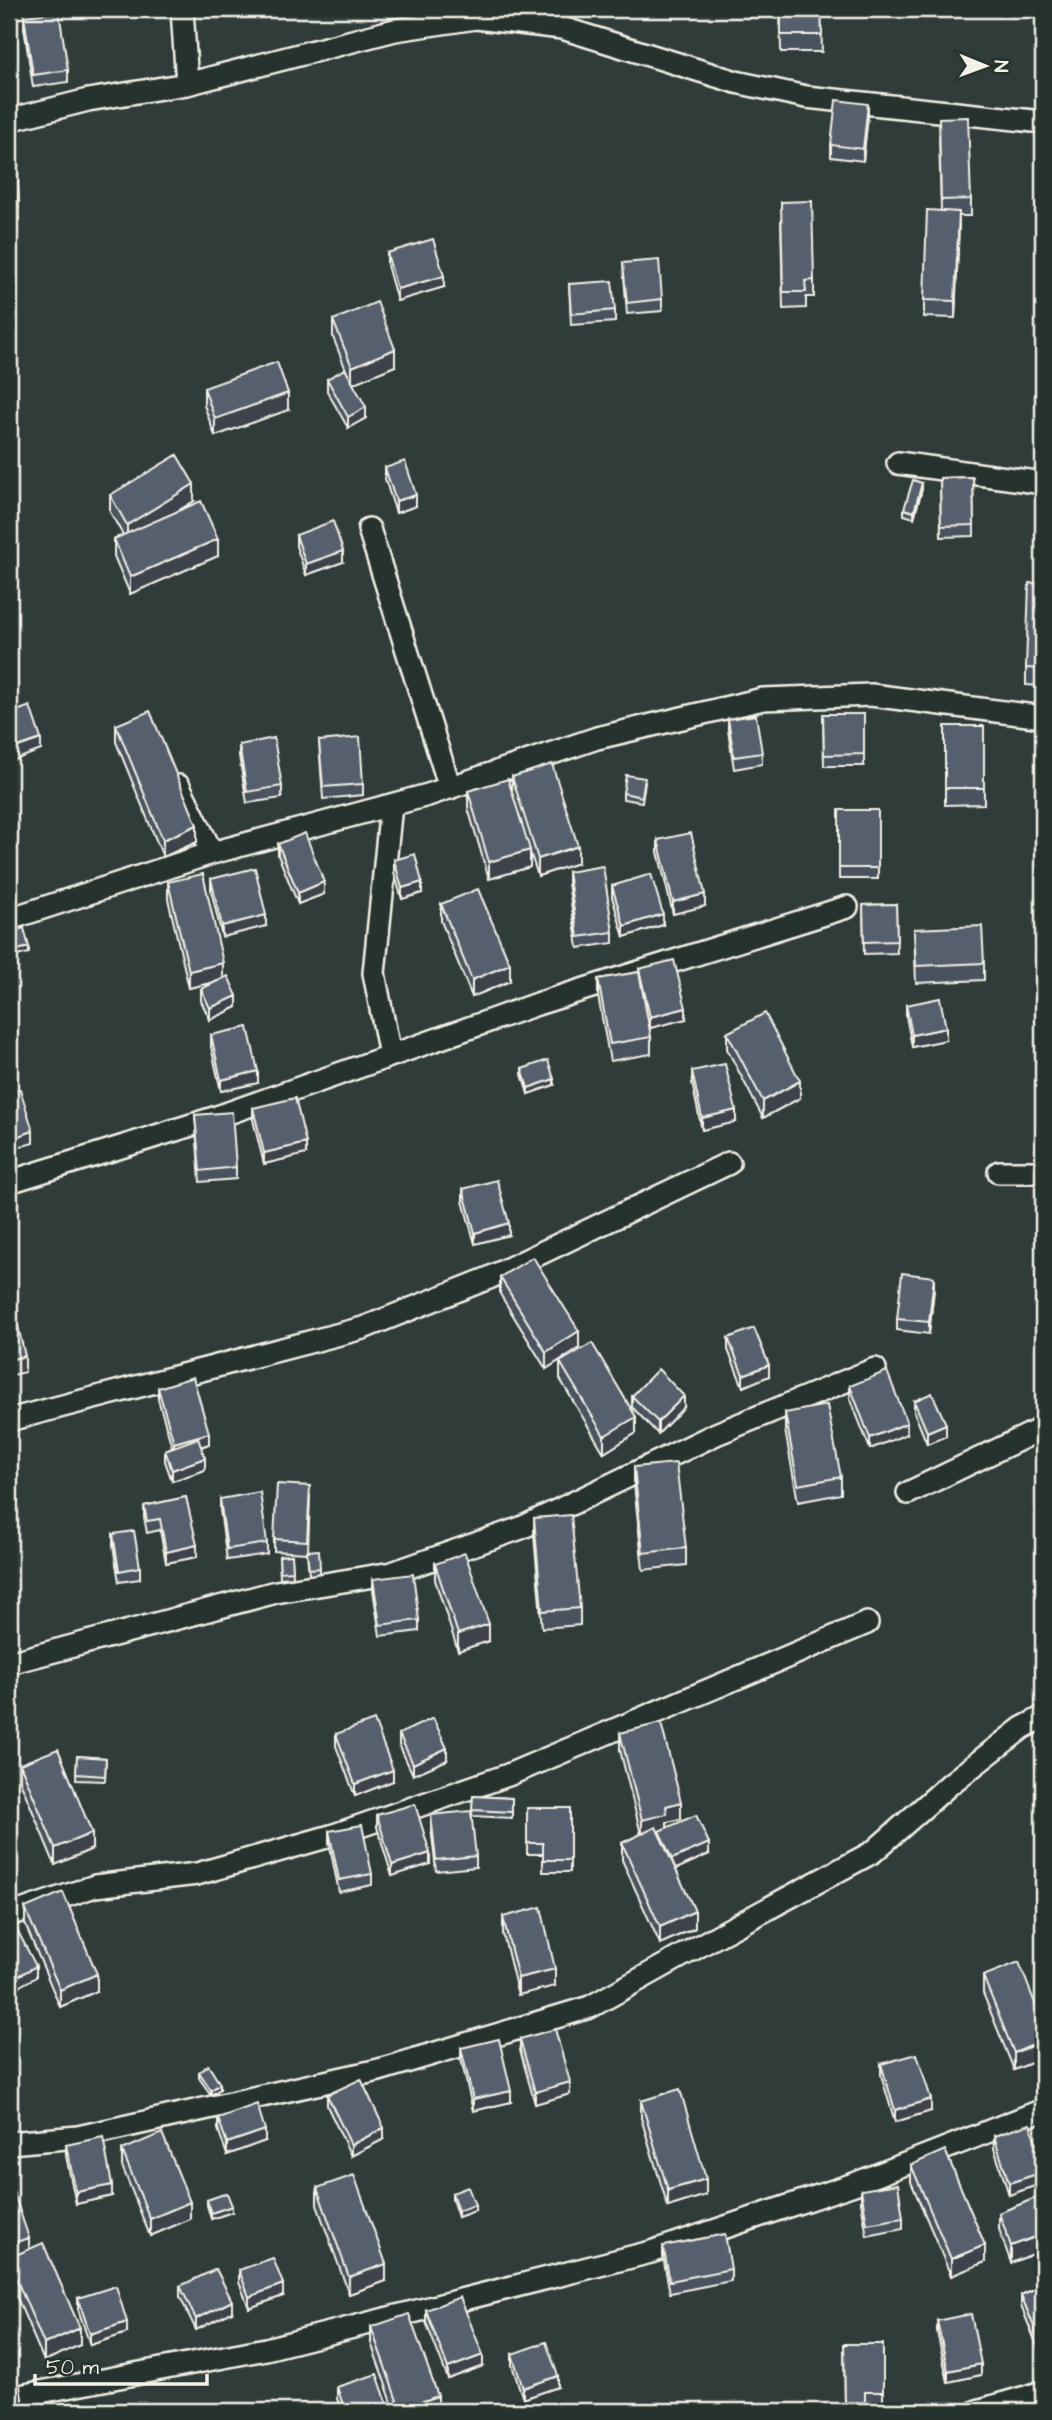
<svg xmlns="http://www.w3.org/2000/svg" width="1052" height="2420" font-family="'Architects Daughter',sans-serif">
<style>
.lines{fill:none;stroke-linecap:round;stroke-linejoin:round}
.minor-casing{stroke:#f4f1e8;stroke-width:26}
.minor{stroke:#26332d;stroke-width:21}
.wall{fill:#49525e;stroke:#f4f1e8;stroke-width:2}
.shaded-wall{fill:#3c424c;stroke:#f4f1e8;stroke-width:2}
.building{fill:#555f6d;stroke:#f4f1e8;stroke-width:2}
</style>
<rect width="100%" height="100%" fill="#2f3c3a"/>
<filter id="ink" filterUnits="userSpaceOnUse"><feTurbulence type="fractalNoise" baseFrequency=".0143" numOctaves="2"/><feDisplacementMap in="SourceGraphic" scale="14" xChannelSelector="R" yChannelSelector="G"/><feConvolveMatrix kernelMatrix="1 2 1 2 8 2 1 2 1" color-interpolation-filters="sRGB"/></filter>
<g filter="url(#ink)">
<g class="lines">
<g class="minor-casing">
<path id="minor" d="M182 9 187 84
M9 120 88 100 187 84 395 30 476 18 562 28 736 82 806 97 1043 122
M898 463 1043 483
M369 529 450 788
M179 786 212 853
M9 919 212 853 428 795 597 738 763 699 871 695 1043 717
M390 1055 374 973 391 805
M999 1172H1043
M9 1182 217 1117 537 1004 847 907
M9 1420 363 1328 489 1278 729 1163
M908 1493 1043 1428
M9 1663 276 1592 392 1573 521 1528 716 1434 875 1369
M9 1915 95 1886 197 1874 334 1835 508 1775 867 1623
M9 2143 78 2137 379 2070 590 2007 719 1935 873 1852 950 1784 1022 1728 1043 1717
M9 2398 266 2349 651 2252 854 2184 1043 2110
M977 2411 1043 2392"/>
</g>
<use href="#minor" class="minor"/>
</g>
<path class="wall" d="M780 9H821L822 52H781Z
M24 16 68 70V82L33 87 24 28Z
M9 27H14V88H9Z
M868 115 863 161 831 157V145Z
M939 135 971 199V216H959L955 318 924 317V300L941 211Z
M9 152H17L19 220H9Z
M781 219 814 280V297H806V308L783 309Z
M387 253 444 287 397 301 387 265Z
M623 263 662 299V311L627 314Z
M569 284 615 310V322L571 325Z
M333 320 395 366 353 383 366 418 348 428 327 391V379L348 375 333 337Z
M204 388 288 410 215 436 204 405Z
M385 468 416 506 396 513 385 479Z
M973 477 974 536 941 537 940 478Z
M922 489 914 518 904 515V509Z
M110 495 194 501 178 511 218 556 130 594 114 556V539L123 535 110 512Z
M296 535 343 562 306 575 296 546Z
M1043 584V686L1026 685V668Z
M823 714H864V766H824Z
M728 719 762 753V764L734 769 728 730Z
M116 725 197 842 163 857 116 742Z
M945 726H984V804L945 805Z
M319 741 363 784V795L323 799Z
M239 745 282 786V798L247 803 239 756Z
M512 777 578 863 538 876 530 852V867L489 879 468 808V791L512 792Z
M645 783 642 802 623 799V793Z
M839 810H878V879H839Z
M658 840 705 906 673 914 658 852Z
M278 844 324 894 298 904 278 855Z
M394 860 422 893 402 899 394 872Z
M568 872 613 932V943L578 948 568 883Z
M211 879 266 926 222 937 211 890Z
M168 882 237 1007 210 1020 201 1001V989L219 981 189 988 168 899Z
M612 886 663 925 624 937 612 897Z
M441 904 510 981 472 997 441 921Z
M896 904 897 953 864 954 863 905Z
M914 929 984 963V980L916 983Z
M639 969 686 1019 650 1028 646 1012 651 1037V1054L610 1061 598 996V979L639 972Z
M906 1005 946 1040 912 1047 906 1016Z
M727 1033 800 1098 763 1118 727 1049Z
M211 1035 258 1083 221 1091 211 1047Z
M522 1069 554 1085 528 1094 522 1074Z
M692 1071 736 1122 702 1130 692 1083Z
M253 1108 306 1154 264 1164 253 1120Z
M195 1115 236 1167V1179L200 1182Z
M463 1189 509 1235 475 1244 463 1201Z
M500 1277 579 1348 546 1369 500 1294Z
M934 1289 929 1334 897 1330V1319Z
M728 1338 769 1376 743 1387 728 1350Z
M560 1362 636 1433 604 1453 560 1379Z
M850 1386 907 1434 870 1449 850 1398Z
M158 1388 209 1444 201 1447 205 1470 172 1481 165 1461V1450L172 1447 158 1399Z
M632 1396 684 1407 658 1434 632 1407Z
M914 1401 946 1436 927 1444 914 1412Z
M785 1413 841 1477V1494L798 1502 785 1430Z
M634 1467 686 1548V1565L643 1570 634 1484Z
M186 1497 197 1557 166 1563 160 1530 147 1533 144 1517V1506Z
M310 1497 308 1551 320 1568V1573L309 1575 307 1553 274 1551V1539Z
M220 1499 267 1543V1554L227 1560 220 1510Z
M534 1518 580 1608V1625L542 1628 534 1535Z
M113 1534 140 1567V1579L119 1582 113 1546Z
M292 1555 293 1577 280 1578 279 1556Z
M435 1564 489 1641 458 1651 435 1580Z
M373 1579 419 1620V1631L380 1636 373 1590Z
M620 1733 681 1819 667 1822V1828L709 1854 676 1869 695 1928 660 1944 622 1860V1843L641 1834 620 1750Z
M336 1734 393 1781 355 1796 336 1746Z
M399 1734 447 1760 413 1775 399 1745Z
M77 1756 106 1758 105 1781 76 1780Z
M20 1764 92 1849 55 1865 20 1781Z
M473 1796 512 1798V1818L472 1816Z
M527 1808H570V1872H543V1854H527Z
M377 1815 430 1864 392 1876 377 1827Z
M431 1815 476 1856V1867L436 1871 431 1827Z
M329 1831 372 1874V1885L339 1892 329 1843Z
M25 1908 97 1991 60 2007 25 1924Z
M503 1917 555 1986 518 1995 503 1934Z
M983 1976 1043 2024V2058L1014 2070 983 1993Z
M520 2039 570 2094 535 2104 520 2050Z
M461 2048 511 2102 473 2111 461 2059Z
M881 2064 931 2111 895 2122 881 2075Z
M199 2072 220 2089 211 2095 199 2078Z
M327 2095 384 2139 351 2156 327 2106Z
M641 2101 706 2195 668 2207 641 2118Z
M218 2118 265 2141 227 2155 218 2129Z
M994 2136 1043 2164V2183L1009 2195 994 2148Z
M66 2145 112 2196 76 2204 66 2156Z
M122 2150 190 2219 150 2236 122 2166Z
M911 2165 985 2262 951 2276 911 2182Z
M9 2179 29 2249 80 2345 44 2361 9 2279Z
M317 2188 386 2281 349 2294 317 2205Z
M861 2190 903 2218V2229L867 2236 861 2202Z
M452 2193 475 2211 458 2217 452 2199Z
M1043 2195V2250L1011 2263 999 2229V2213Z
M207 2200 232 2212 211 2219 207 2205Z
M663 2246 731 2269V2281L670 2293 663 2257Z
M239 2270 283 2296 249 2308 239 2282Z
M1043 2285V2360L1021 2306V2295Z
M180 2286 232 2312 196 2330 180 2297Z
M78 2298 127 2333 90 2345 78 2309Z
M426 2310 483 2366 448 2379 426 2322Z
M937 2321 981 2375 948 2382 937 2332Z
M371 2327 438 2411H395L371 2343Z
M844 2344H883V2404H865V2411H845Z
M512 2354 558 2387 523 2399 512 2365Z
M337 2387 390 2411H342L337 2399Z"/>
<path class="shaded-wall" d="M868 104V115L863 161V149Z
M959 212V228L955 318V301Z
M444 276V287L397 301V289Z
M395 349V366L352 384V367Z
M288 393V410L215 436V419Z
M366 407V418L348 428V417Z
M922 483V489L914 518V512Z
M194 484V501L127 542V525Z
M416 495V506L396 513V501Z
M218 539V556L130 594V577Z
M343 551V562L306 575V564Z
M41 739V750L9 762V750Z
M197 825V842L163 857V840Z
M578 846V863L538 876V859Z
M530 850V867L489 879V862Z
M324 882V894L298 904V893Z
M422 882V893L402 899V888Z
M705 894V906L673 914V902Z
M663 914V925L624 937V926Z
M266 915V926L222 937V926Z
M29 947V953L9 958V952Z
M223 963V980L189 988V971Z
M510 964V981L472 997V980Z
M237 996V1007L210 1020V1008Z
M686 1008V1019L650 1028V1017Z
M946 1028V1040L912 1047V1035Z
M258 1071V1083L221 1091V1080Z
M554 1079V1085L528 1094V1088Z
M800 1081V1098L763 1118V1101Z
M736 1110V1122L702 1130V1118Z
M33 1131V1143L9 1150V1139Z
M306 1143V1154L264 1164V1153Z
M509 1223V1235L475 1244V1233Z
M934 1277V1289L929 1334V1322Z
M579 1331V1348L546 1369V1352Z
M25 1356V1372L9 1376V1360Z
M769 1365V1376L743 1387V1375Z
M684 1396V1407L658 1434V1422Z
M636 1417V1433L604 1453V1436Z
M907 1423V1434L870 1449V1438Z
M946 1424V1436L927 1444V1432Z
M209 1433V1444L174 1455V1443Z
M205 1458V1470L172 1481V1470Z
M197 1545V1557L166 1563V1552Z
M489 1624V1641L458 1651V1634Z
M447 1748V1760L413 1775V1764Z
M393 1770V1781L355 1796V1784Z
M681 1802V1819L667 1822V1831L642 1837V1820L666 1806Z
M92 1833V1849L55 1865V1848Z
M709 1843V1854L672 1871V1859Z
M430 1853V1864L392 1876V1865Z
M695 1911V1928L660 1944V1927Z
M36 1966V1977L9 1992V1981Z
M555 1969V1986L518 1995V1978Z
M97 1974V1991L60 2007V1990Z
M1043 2041V2058L1014 2070V2053Z
M570 2082V2094L535 2104V2092Z
M220 2084V2089L211 2095V2090Z
M511 2091V2102L473 2111V2099Z
M931 2099V2111L895 2122V2110Z
M384 2128V2139L351 2156V2145Z
M265 2130V2141L227 2155V2143Z
M1043 2172V2183L1009 2195V2183Z
M706 2179V2195L668 2207V2190Z
M112 2185V2196L76 2204V2192Z
M190 2202V2219L150 2236V2219Z
M475 2205V2211L458 2217V2211Z
M232 2206V2212L211 2219V2213Z
M1043 2234V2250L1011 2263V2246Z
M29 2238V2254L9 2261V2244Z
M985 2245V2262L951 2276V2259Z
M386 2264V2281L349 2294V2277Z
M283 2284V2296L249 2308V2297Z
M232 2301V2312L196 2330V2319Z
M127 2322V2333L90 2345V2334Z
M80 2328V2345L44 2361V2344Z
M483 2355V2366L448 2379V2368Z
M981 2364V2375L948 2382V2371Z
M558 2376V2387L523 2399V2388Z
M438 2396V2411H400V2409Z"/>
<path class="building" d="M781 9H821L822 35H781Z
M59 12 68 70 33 75 24 16Z
M9 27H14V76H9Z
M836 100 868 104 863 149 831 145Z
M968 117 971 199 941 200 939 118Z
M9 152H17L19 208 9 209Z
M812 201 814 280 805 281 806 292H783L781 202Z
M927 210 959 212 955 301 924 300Z
M433 239 444 276 397 289 387 253Z
M659 260 662 299 627 303 623 263Z
M612 281 615 310 571 314 569 284Z
M377 302 395 349 352 367 333 320Z
M277 362 288 393 215 419 204 388Z
M345 369 366 407 348 417 327 379Z
M177 455 194 484 127 525 110 495Z
M405 461 416 495 396 501 385 468Z
M973 477 974 525 941 526 940 478Z
M913 480 922 483 914 512 904 509Z
M201 501 218 539 130 577 114 539Z
M333 521 343 551 306 564 296 535Z
M1029 583 1043 584V669L1026 668Z
M30 706 41 739 9 750V714Z
M150 711 197 825 163 840 116 725Z
M823 714H864V754L824 755Z
M756 715 762 753 734 757 728 719Z
M945 726H984V788H945Z
M360 737 363 784 323 787 319 741Z
M274 738 282 786 247 792 239 745Z
M552 764 578 846 538 859 512 777Z
M626 775 645 778 642 797 623 793Z
M508 779 530 850 489 862 468 791Z
M839 810H878V868H839Z
M305 833 324 882 298 893 278 844Z
M691 833 705 894 673 902 658 840Z
M415 854 422 882 402 888 394 860Z
M603 866 613 932 578 937 568 872Z
M255 868 266 915 222 926 211 879Z
M203 874 223 963 189 971 168 882Z
M651 874 663 914 624 926 612 886Z
M478 889 510 964 472 980 441 904Z
M896 904 897 941 864 942 863 905Z
M982 926 984 963 916 966 914 929Z
M24 928 29 947 9 952V932Z
M674 960 686 1008 650 1017 639 969Z
M639 972 651 1037 610 1044 598 979Z
M228 976 237 996 210 1008 201 989Z
M940 998 946 1028 912 1035 906 1005Z
M765 1013 800 1081 763 1101 727 1033Z
M248 1027 258 1071 221 1080 211 1035Z
M548 1060 554 1079 528 1088 522 1069Z
M725 1064 736 1110 702 1118 692 1071Z
M20 1089 33 1131 9 1139V1092Z
M295 1098 306 1143 264 1153 253 1108Z
M232 1112 236 1167 200 1171 195 1115Z
M497 1180 509 1223 475 1233 463 1189Z
M533 1257 579 1331 546 1352 500 1277Z
M902 1273 934 1277 929 1322 897 1319Z
M9 1288 25 1356 9 1360Z
M754 1328 769 1365 743 1375 728 1338Z
M592 1343 636 1417 604 1436 560 1362Z
M658 1369 684 1396 658 1422 632 1396Z
M887 1371 907 1423 870 1438 850 1386Z
M193 1377 209 1433 174 1443 158 1388Z
M932 1393 946 1424 927 1432 914 1401Z
M827 1405 841 1477 798 1485 785 1413Z
M198 1438 205 1458 172 1470 165 1450Z
M676 1463 686 1548 643 1553 634 1467Z
M277 1484 310 1486 307 1541 274 1539Z
M260 1492 267 1543 227 1549 220 1499Z
M186 1497 197 1545 166 1552 160 1519 147 1521 144 1506Z
M571 1515 580 1608 542 1611 534 1518Z
M134 1531 140 1567 119 1571 113 1534Z
M319 1550 320 1568 309 1569 307 1551Z
M465 1553 489 1624 458 1634 435 1564Z
M292 1555 293 1571 280 1572 279 1556Z
M413 1574 419 1620 380 1625 373 1579Z
M433 1718 447 1748 413 1764 399 1734Z
M374 1720 393 1770 355 1784 336 1734Z
M661 1723 681 1802 666 1806 667 1814 642 1820 620 1733Z
M58 1749 92 1833 55 1848 20 1764Z
M77 1756 106 1758 105 1776 76 1774Z
M473 1796 512 1798V1812L472 1810Z
M415 1804 430 1853 392 1865 377 1815Z
M527 1808H570V1860H543V1843H527Z
M471 1811 476 1856 436 1860 431 1815Z
M696 1815 709 1843 672 1859 659 1831Z
M362 1825 372 1874 339 1880 329 1831Z
M656 1827 695 1911 660 1927 622 1843Z
M63 1892 97 1974 60 1990 25 1908Z
M541 1907 555 1969 518 1978 503 1917Z
M12 1920 36 1966 9 1981V1922Z
M1019 1962 1043 2024V2041L1014 2053 983 1976Z
M555 2029 570 2082 535 2092 520 2039Z
M499 2039 511 2091 473 2099 461 2048Z
M917 2054 931 2099 895 2110 881 2064Z
M208 2065 220 2084 211 2090 199 2072Z
M361 2079 384 2128 351 2145 327 2095Z
M680 2089 706 2179 668 2190 641 2101Z
M257 2104 265 2130 227 2143 218 2118Z
M1030 2124 1043 2164V2172L1009 2183 994 2136Z
M162 2133 190 2202 150 2219 122 2150Z
M103 2137 112 2185 76 2192 66 2145Z
M945 2150 985 2245 951 2259 911 2165Z
M354 2175 386 2264 349 2277 317 2188Z
M9 2179 29 2238 9 2244Z
M898 2184 903 2218 867 2224 861 2190Z
M468 2187 475 2205 458 2211 452 2193Z
M227 2193 232 2206 211 2213 207 2200Z
M1043 2195V2234L1011 2246 999 2213Z
M725 2234 731 2269 670 2281 663 2246Z
M43 2243 80 2328 44 2344 9 2262V2258Z
M273 2258 283 2284 249 2297 239 2270Z
M216 2269 232 2301 196 2319 180 2286Z
M1043 2285V2349L1021 2295Z
M116 2286 127 2322 90 2334 78 2298Z
M460 2297 483 2355 448 2368 426 2310Z
M409 2314 438 2396 400 2409 371 2327Z
M971 2314 981 2364 948 2371 937 2321Z
M546 2342 558 2376 523 2388 512 2354Z
M844 2344H883V2392H865V2402H845Z
M377 2374 390 2411H345L337 2387Z
M20 2386 24 2411H9V2388Z"/>
</g>
<rect width="1052" height="2420" fill="none" stroke="#26332d" stroke-width="35"/>
<rect x="18" y="18" width="1017" height="2385" fill="none" stroke="#f4f1e8" stroke-width="2.5" filter="url(#ink)"/>
<g transform="translate(985 66) rotate(91)" stroke="#26332d" stroke-width="5" paint-order="stroke">
<path d="M0-5L12 26L0 18L-12 26Z" fill="#f4f1e8"/>
<text y="-10" font-size="19" font-weight="bold" text-anchor="middle" fill="#f4f1e8">N</text>
</g>
<path d="M35 2374v10h172v-10" fill="none" stroke="#f4f1e8" stroke-width="3.5"/>
<text x="46" y="2374" font-size="21" fill="#f4f1e8" stroke="#26332d" stroke-width="5" paint-order="stroke">50 m</text>
</svg>
